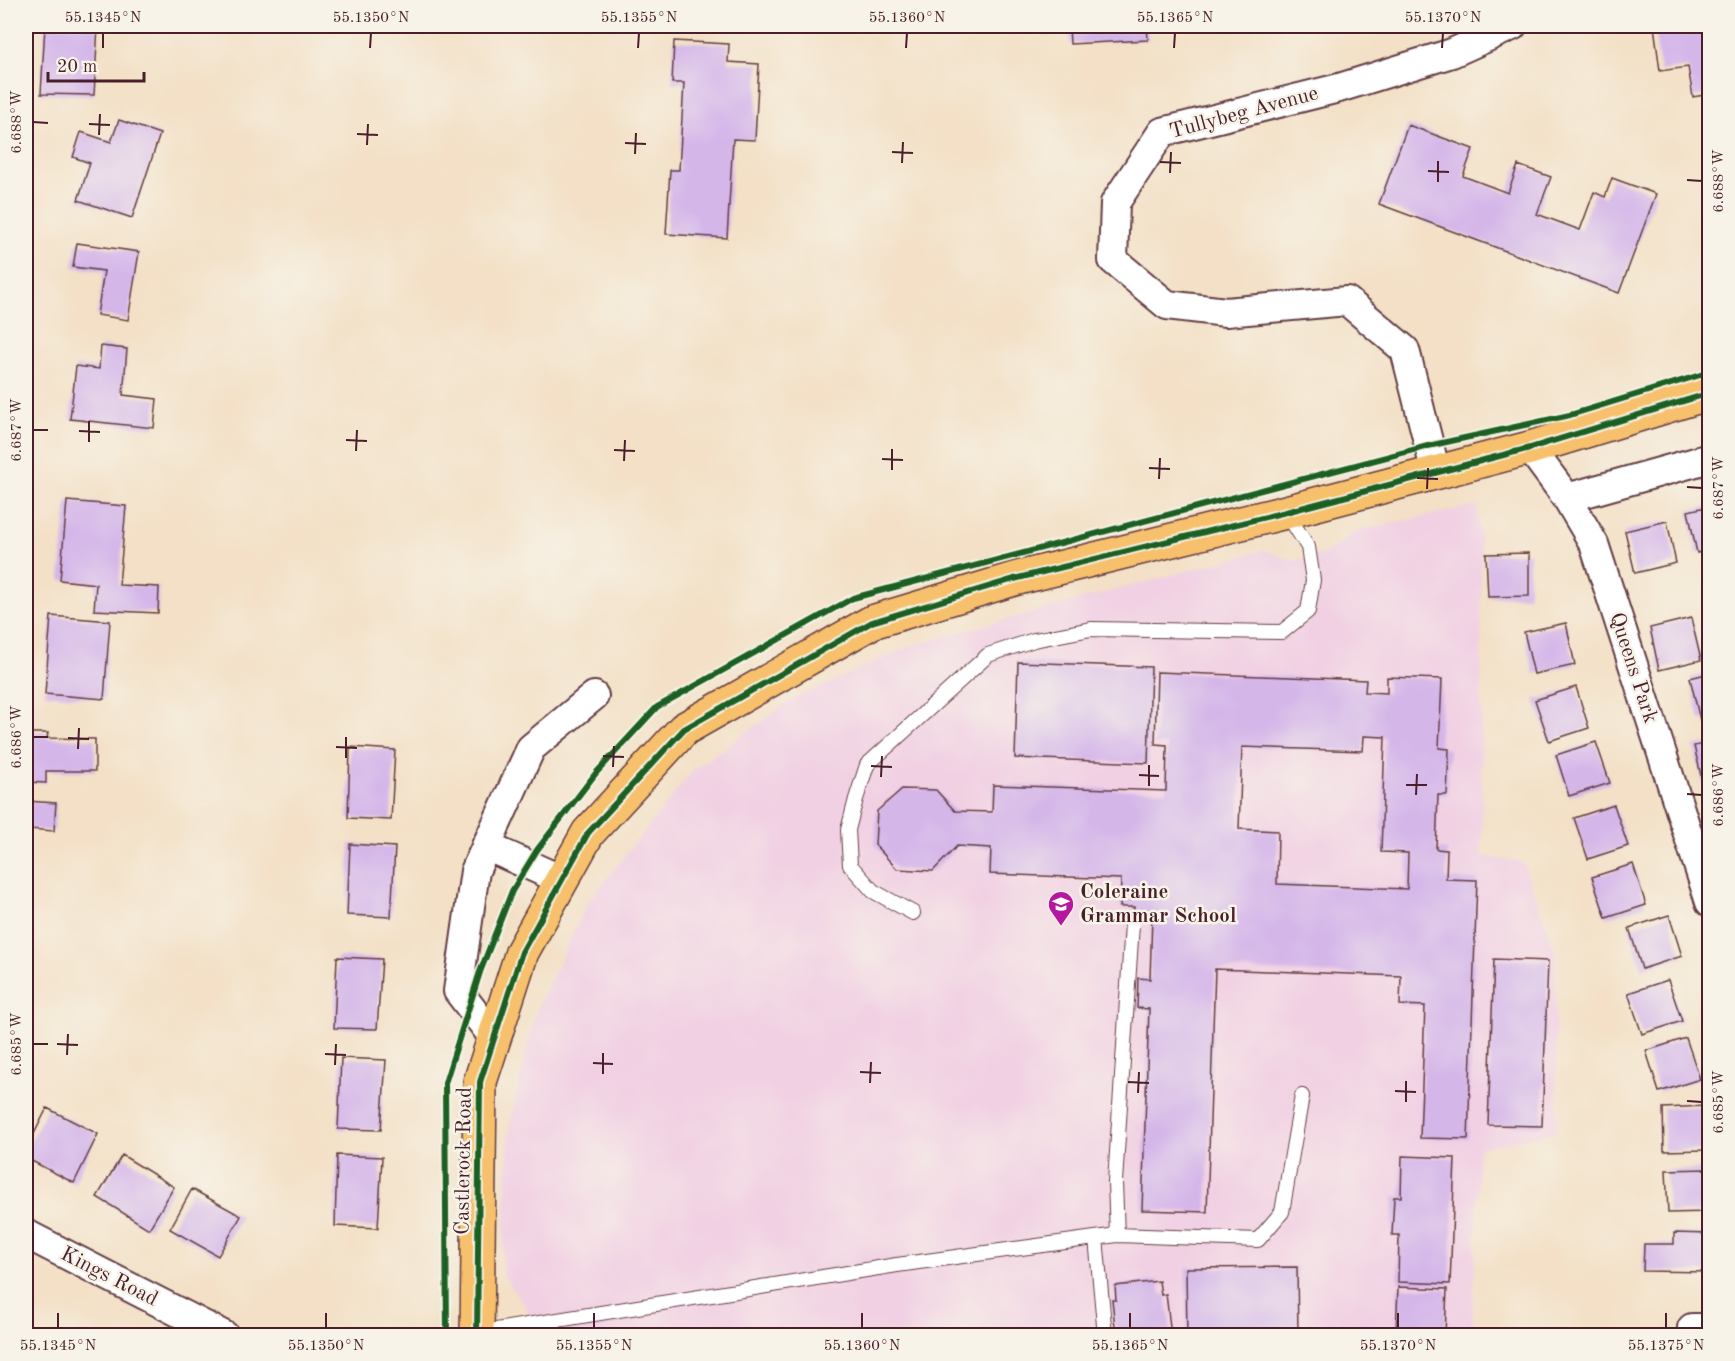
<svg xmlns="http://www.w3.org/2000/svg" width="1735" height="1361" font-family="'Old Standard TT',serif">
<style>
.built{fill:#f1d0e3}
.building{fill:#d4b6e9;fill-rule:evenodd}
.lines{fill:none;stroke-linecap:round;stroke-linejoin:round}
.lane-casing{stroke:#633c42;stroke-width:16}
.street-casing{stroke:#633c42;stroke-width:32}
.primary-casing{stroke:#633c42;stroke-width:36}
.lane{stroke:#fff;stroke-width:14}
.street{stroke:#fff;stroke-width:28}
.primary{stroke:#f7c06c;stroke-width:33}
.cycleway-casing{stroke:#f7f3e8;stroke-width:10}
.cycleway{stroke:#1b5e20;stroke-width:6}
.ticks{fill:none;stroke:#4a1f2b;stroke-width:2}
.labels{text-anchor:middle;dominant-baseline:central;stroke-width:5;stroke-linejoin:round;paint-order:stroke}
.street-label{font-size:21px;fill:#4a1f2b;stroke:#f7f3e8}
.poi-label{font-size:21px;font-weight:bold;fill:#4a1f2b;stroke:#f7f3e8;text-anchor:start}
.neatline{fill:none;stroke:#4a1f2b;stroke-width:2}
.ticks-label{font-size:15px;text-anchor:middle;fill:#4a1f2b}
</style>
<rect width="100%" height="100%" fill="#f7f3e8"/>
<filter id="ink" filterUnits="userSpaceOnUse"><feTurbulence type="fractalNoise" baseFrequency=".0167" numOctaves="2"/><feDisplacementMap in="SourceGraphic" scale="12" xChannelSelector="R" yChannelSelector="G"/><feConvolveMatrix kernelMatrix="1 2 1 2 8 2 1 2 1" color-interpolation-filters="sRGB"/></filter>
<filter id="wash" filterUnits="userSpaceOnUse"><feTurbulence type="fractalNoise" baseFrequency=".008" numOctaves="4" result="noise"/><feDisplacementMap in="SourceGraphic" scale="24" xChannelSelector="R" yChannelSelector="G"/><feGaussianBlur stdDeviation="1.35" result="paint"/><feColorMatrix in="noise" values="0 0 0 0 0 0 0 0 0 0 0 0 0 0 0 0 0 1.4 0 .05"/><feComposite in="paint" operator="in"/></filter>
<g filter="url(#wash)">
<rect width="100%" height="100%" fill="#f3e0c6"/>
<path class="built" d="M1477 505 1481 552 1482 856 1523 862 1555 952 1557 1132 1479 1148 1472 1335H533L526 1307 502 1274 509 1126 536 1010 588 902 693 770 790 701 912 645 1264 550 1295 561 1326 553 1356 531Z"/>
<g id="blocks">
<path class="building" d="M45 26H98L94 95 41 94Z
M1069 26H1147L1148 40 1070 44Z
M1654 26H1710V94L1693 97 1688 67 1660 71Z
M674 41 729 44 728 62 759 64 755 140 733 139 727 238 666 234 670 170H679L684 83H672Z
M119 120 160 134 132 218 78 200 90 163 73 157 81 132 111 142Z
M1408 125 1473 149 1463 176 1508 193 1518 165 1551 177 1537 214 1580 230 1594 192 1605 197 1612 178 1656 194 1619 293 1379 204Z
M77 243 139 252 128 320 97 315 104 271 73 267Z
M101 346 127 349 123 395 157 399 154 428 70 419 76 366 99 369Z
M67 501 126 506 119 585 159 587 158 613 94 610 96 584 60 580Z
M1710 506V550L1697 553 1688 511Z
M1667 521 1676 563 1635 573 1625 531Z
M1529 553V596L1488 597 1486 554Z
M51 616 110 621 104 699 45 694Z
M1691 618 1701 660 1659 670 1650 628Z
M1566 623 1575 665 1534 674 1524 632Z
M1018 662 1151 667 1148 763 1015 758Z
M1157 672 1366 680 1365 692 1387 693V677L1442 679 1439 748 1449 749 1447 795H1438L1436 849 1447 850 1446 879 1477 880 1468 1139 1420 1138 1425 1006 1400 1005 1401 976 1215 969 1207 1212 1142 1210 1149 1009 1137 1008 1138 978 1150 979 1152 916 1133 915 1134 907H1120L1121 879 990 874 991 848 957 846 933 871 897 869 875 845 877 811 902 789 936 790 955 811 992 812 993 785 1166 791 1167 745 1155 744ZM1364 736 1385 737 1381 852 1408 853 1407 889 1277 884 1278 831 1239 829 1242 747 1363 751Z
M1710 673V718L1700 720 1690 678Z
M1576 687 1589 728 1549 741 1535 700Z
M26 733H48L47 738 95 739V771H46V783L26 782Z
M1596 742 1610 783 1569 796 1556 755Z
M1710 743V787L1704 788 1694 746Z
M350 747 395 750 391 820 348 818Z
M26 801 56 803 54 831 29 829 27 852H26Z
M1614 805 1628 846 1588 859 1574 818Z
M350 844 395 847 391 917 347 915Z
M1633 864 1646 905 1606 918 1592 877Z
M1669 915 1682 956 1642 969 1629 928Z
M337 957 382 959 377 1029 334 1028Z
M1494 959 1548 961 1542 1126 1488 1125Z
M1668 980 1682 1021 1642 1034 1628 993Z
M1686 1038 1700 1079 1659 1092 1646 1051Z
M341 1058 386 1060 381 1130 338 1129Z
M1706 1106 1707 1150 1664 1151 1663 1108Z
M47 1108 98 1134 74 1183 26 1158V1150Z
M122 1155 174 1187 149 1229 97 1197Z
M337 1155 382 1157 378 1228 335 1226Z
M1402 1156 1455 1158 1450 1284 1398 1282 1399 1235H1392L1394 1197H1401Z
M1708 1169 1709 1212 1668 1213 1666 1170Z
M192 1189 241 1216 218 1256 170 1229Z
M1674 1233 1710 1234V1272L1643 1271 1644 1244H1674Z
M1297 1267 1298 1335H1187L1186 1268Z
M1159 1281 1161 1295 1166 1294 1171 1335H1116L1112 1300H1116L1115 1286Z
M1398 1287 1447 1289 1445 1335H1396Z"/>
</g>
</g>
<g filter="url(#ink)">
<use href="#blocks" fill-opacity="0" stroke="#633c42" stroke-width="1.5"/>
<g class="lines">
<g class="lane-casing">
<path id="lane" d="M913 913 873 891 850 865 848 830 856 799 867 765 988 655 1034 640 1091 629 1282 632 1308 611 1313 580 1308 547 1286 512
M1117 1235 1115 1182 1132 924
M1096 1238 1105 1336
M477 1333 897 1265 1117 1235 1258 1240 1282 1212 1302 1096"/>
</g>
<g class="street-casing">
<path id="street" d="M1530 448 1567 498 1594 544 1710 902
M1436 473 1405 350 1347 301 1226 312 1167 305 1113 260 1115 203 1162 132 1339 88 1452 53 1512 26
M1567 498 1710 458
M486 846 562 880
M494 1038 458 991 475 871 531 748 594 696
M26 1234 225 1336
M1692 1328H1710"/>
</g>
<g class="primary-casing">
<path id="primary" d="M477 1336 480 1082 522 952 588 833 684 729 872 622 1014 579 1286 512 1530 448 1710 393"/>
</g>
<use href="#lane" class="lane"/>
<use href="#street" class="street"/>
<use href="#primary" class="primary"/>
<g class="cycleway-casing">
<path id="cycleway" d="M447 1336 445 1083 480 972 512 891 537 850 596 773 657 707 853 598 1428 446 1570 415 1710 372
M477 1336 480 1082 522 952 588 833 684 729 872 622 1014 579 1286 512 1530 448 1710 393"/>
</g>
<use href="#cycleway" class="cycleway"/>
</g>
</g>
<path class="ticks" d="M103 48V33M370 48 371 33M638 48 639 33M906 48 907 33M1174 48 1175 33M1442 48 1443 33M33 122 48 123M89 124 110 125M357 134 378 135M99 135 100 114M625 143 646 144M367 145 368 124M892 152 913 153M635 154 636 133M1160 162 1181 163M902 163 903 142M1428 171 1449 172M1170 173 1171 152M1687 180 1702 181M1438 182V161M33 430H48M79 431 100 432M346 440 367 441M89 442V421M614 450 635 451M356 451 357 430M882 459 903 460M624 461 625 440M1149 468 1170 469M892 470V449M1417 478 1438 479M1159 479 1160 458M1687 487 1702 488M1427 489 1428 468M33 737H48M68 738 89 739M336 747 357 748M78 749 79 728M603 756 624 757M346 758V737M871 766 892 767M613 767 614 746M1139 775 1159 776M881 777 882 756M1406 785H1427M1149 786V765M1687 794 1702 795M1416 795 1417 774M33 1044H48M57 1044 78 1045M325 1054 346 1055M67 1055 68 1034M593 1063 613 1064M335 1065 336 1044M860 1072 881 1073M603 1074V1053M1128 1082 1149 1083M870 1083 871 1062M1395 1091 1416 1092M1138 1093 1139 1072M1687 1101 1702 1102M1406 1102V1081M58 1328V1313M326 1328V1313M594 1328V1313M862 1328V1313M1130 1328V1313M1398 1328V1313M1666 1328V1313"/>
<defs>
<g id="school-pin" transform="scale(1.35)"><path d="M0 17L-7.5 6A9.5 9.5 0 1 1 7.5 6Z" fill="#b5179e" stroke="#f7f3e8"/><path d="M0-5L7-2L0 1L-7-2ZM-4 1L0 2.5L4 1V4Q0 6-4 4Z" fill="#fff"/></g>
</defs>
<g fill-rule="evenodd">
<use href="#school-pin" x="1061" y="904"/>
</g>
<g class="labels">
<g class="street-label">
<text transform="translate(1244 113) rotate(-15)">Tullybeg Avenue</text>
<text transform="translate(1633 668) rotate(72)">Queens Park</text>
<text transform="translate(464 1161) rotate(-89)">Castlerock Road</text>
<text transform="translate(109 1277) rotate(27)">Kings Road</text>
</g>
<g class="poi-label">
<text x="1080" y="892">Coleraine<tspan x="1080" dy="24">Grammar School</tspan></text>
</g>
</g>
<rect width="1735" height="1361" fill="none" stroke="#f7f3e8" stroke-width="66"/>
<path d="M48 72v9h96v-9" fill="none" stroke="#4a1f2b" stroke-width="3"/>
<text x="57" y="72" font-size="18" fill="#4a1f2b" stroke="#f7f3e8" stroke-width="4.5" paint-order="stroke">20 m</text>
<rect x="33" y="33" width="1669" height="1295" class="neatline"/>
<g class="ticks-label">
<text x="103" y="22">55.1345°N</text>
<text x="371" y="22">55.1350°N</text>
<text x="639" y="22">55.1355°N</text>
<text x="907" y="22">55.1360°N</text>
<text x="1175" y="22">55.1365°N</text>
<text x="1443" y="22">55.1370°N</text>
<text transform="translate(16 122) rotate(-90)" y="5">6.688°W</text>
<text transform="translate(1718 181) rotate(-90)" y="5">6.688°W</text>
<text transform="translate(16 430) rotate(-90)" y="5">6.687°W</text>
<text transform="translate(1718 488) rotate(-90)" y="5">6.687°W</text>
<text transform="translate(16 737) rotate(-90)" y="5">6.686°W</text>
<text transform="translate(1718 795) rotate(-90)" y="5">6.686°W</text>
<text transform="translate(16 1044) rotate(-90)" y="5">6.685°W</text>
<text transform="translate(1718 1102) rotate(-90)" y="5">6.685°W</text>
<text x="58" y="1350">55.1345°N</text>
<text x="326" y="1350">55.1350°N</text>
<text x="594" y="1350">55.1355°N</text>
<text x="862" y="1350">55.1360°N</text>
<text x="1130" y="1350">55.1365°N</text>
<text x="1398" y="1350">55.1370°N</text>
<text x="1666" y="1350">55.1375°N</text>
</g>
</svg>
